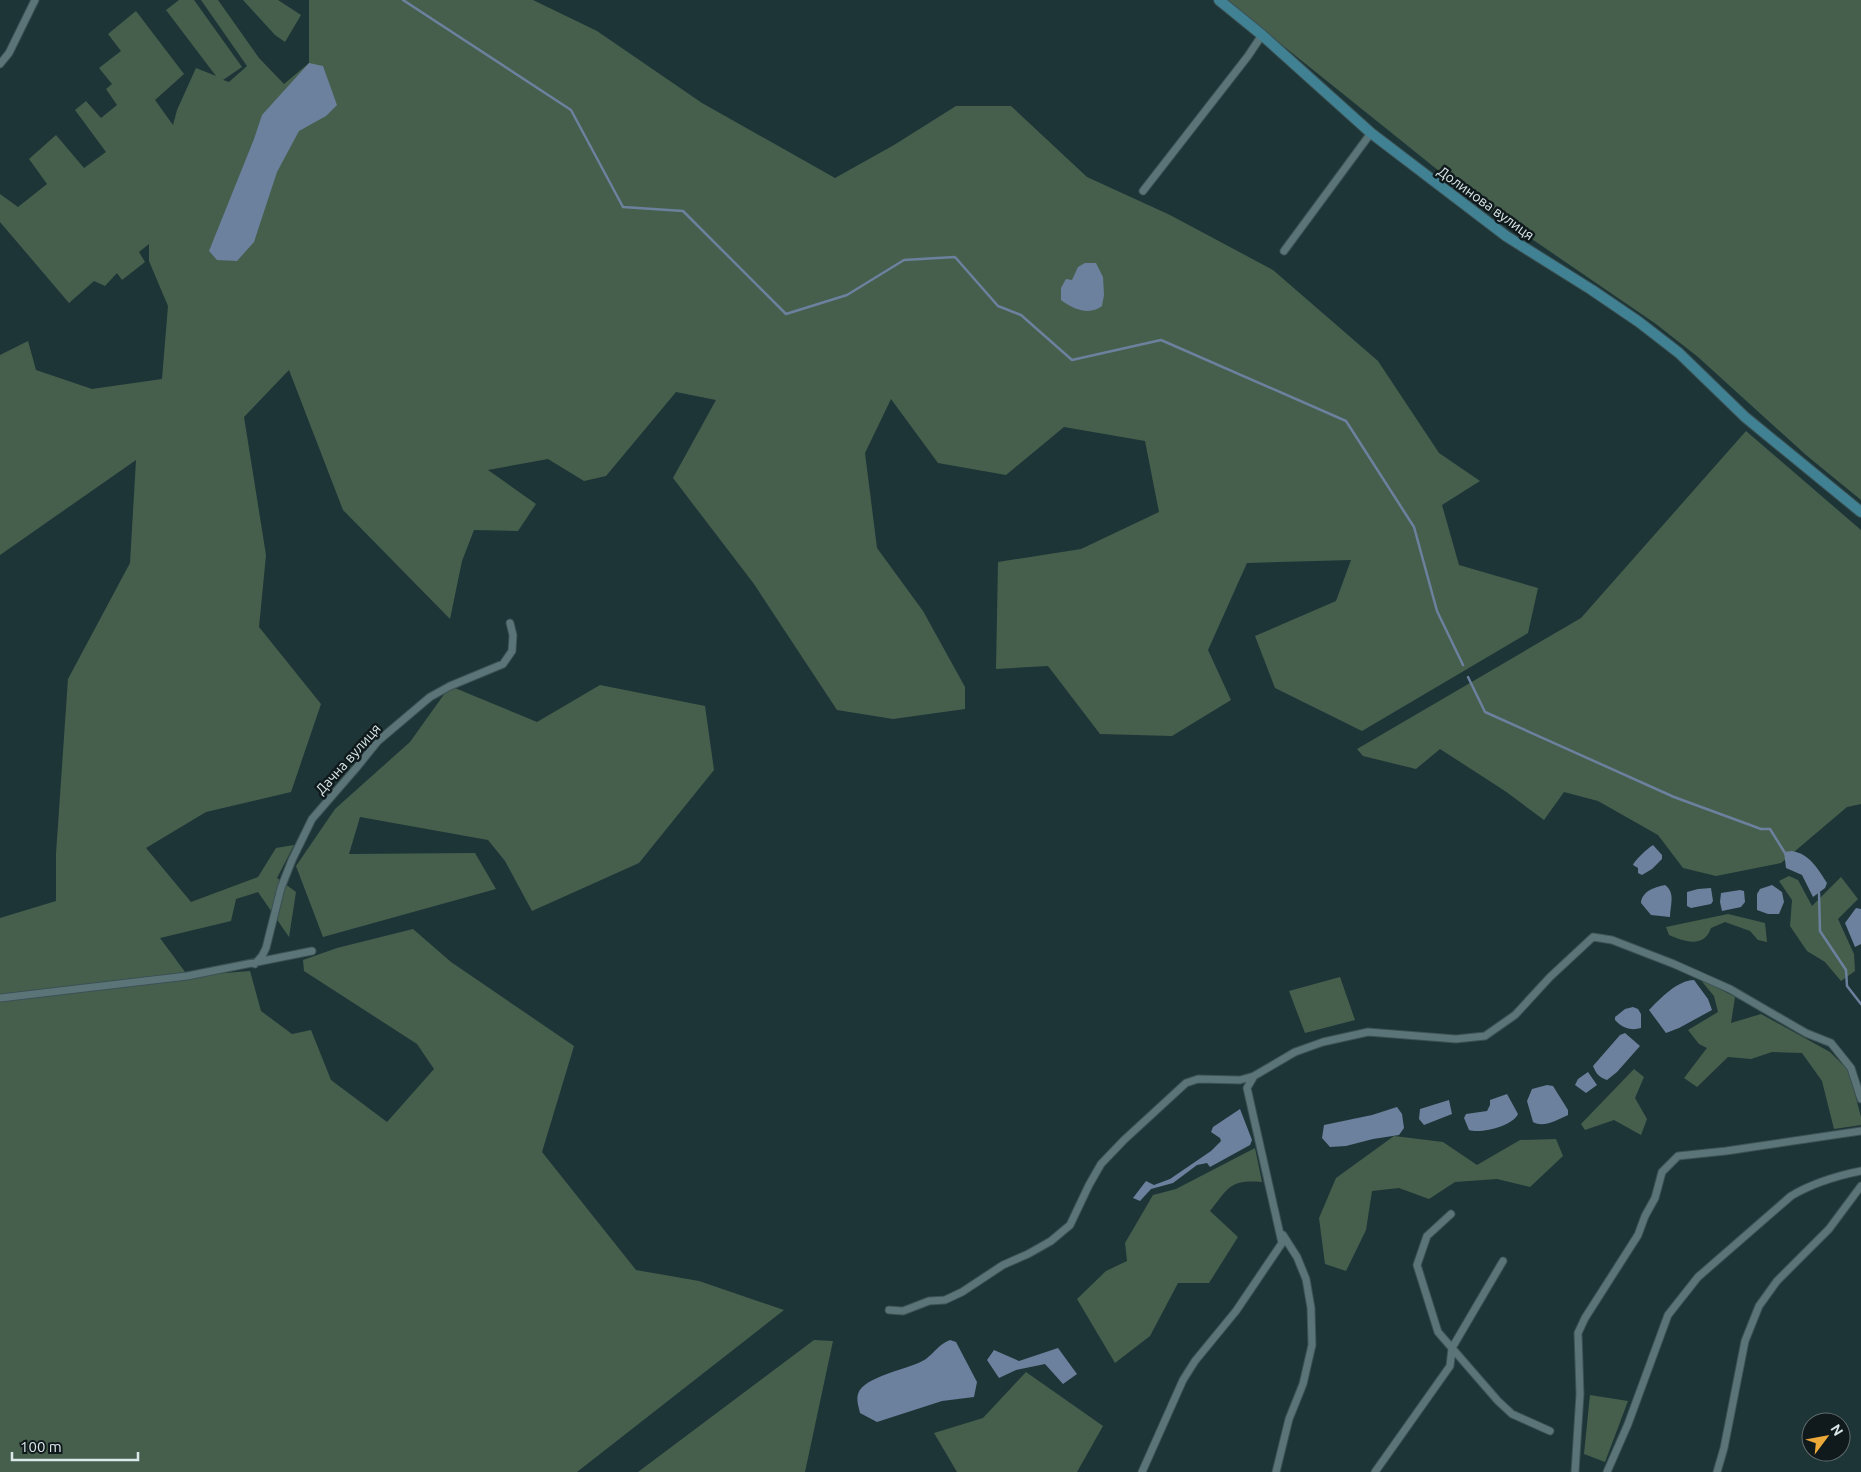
<svg xmlns="http://www.w3.org/2000/svg" width="1861" height="1472" font-family="Ubuntu,sans-serif">
<style>
.green{fill:#465f4d}
.water{fill:#6c819d}
.lines{fill:none;stroke-linecap:round;stroke-linejoin:round}
.stream{stroke:#6c819d;stroke-width:2.5}
.street-casing{stroke:#3c5154;stroke-width:9}
.secondary-casing{stroke:#3c5154;stroke-width:12}
.street{stroke:#5a7477;stroke-width:7}
.secondary{stroke:#408293;stroke-width:10}
.labels{text-anchor:middle;dominant-baseline:central;stroke-width:5;stroke-linejoin:round;paint-order:stroke}
.street-label{font-size:14px;fill:#dae8e9;stroke:#101a1c}
</style>
<rect width="100%" height="100%" fill="#1d3537"/>
<path class="green" d="M179 0H194L242 67 223 80 229 82 247 66 201 0H218L259 58 284 84 309 63V0H533L597 31 702 103 835 178 894 145 956 106H1011L1087 177 1170 215 1273 270 1378 361 1439 453 1480 481 1442 505 1459 565 1538 588 1528 633 1362 731 1275 688 1255 636 1336 601 1351 560 1247 563 1208 650 1231 700 1172 736 1100 734 1048 666 996 669 998 562 1081 549 1159 512 1145 441 1064 427 1006 475 938 463 891 399 865 453 877 548 923 611 965 687V709L893 719 837 710 754 584 673 478 716 400 676 392 606 476 584 481 548 459 488 470 536 504 518 531 474 530 462 561 450 619 343 510 289 370 244 417 266 555 259 627 321 704 291 792 206 812 146 848 191 902 258 877 276 848 294 845 277 878 296 892 289 937 258 892 236 899 231 921 160 938 188 976 250 971 261 1011 292 1034 311 1030 331 1080 387 1122 434 1069 417 1044 304 971 303 960 337 948 413 929 451 962 574 1046 542 1152 636 1270 699 1281 784 1310 577 1472H0V918L56 901V854L68 679 130 563 136 460 0 555V355L28 341 36 370 92 389 162 379 168 306 149 261V244L139 252 145 262 122 280 117 273 105 286 94 281 69 303 0 222V194L18 207 47 184 29 159 56 135 84 168 106 152 75 110 86 101 101 118 117 105 106 89 112 84 99 68 121 51 108 34 136 11 184 74 155 100 173 125 177 110 196 68 216 76 166 10Z
M243 0H278L301 15 285 42 275 35Z
M1226 0H1861V500L1806 455 1698 357 1656 324 1526 235 1510 228Z
M1746 431 1861 530V804L1847 807 1781 863 1716 876 1683 868 1658 835 1598 801 1564 792 1544 820 1505 791 1440 749 1416 769 1363 756 1357 749 1581 618Z
M600 685 705 706 714 770 639 863 532 911 505 861 488 840 360 817 349 854 475 853 496 889 323 937 296 866 335 809 410 742 450 686 537 722Z
M1789 876 1798 880 1812 906 1841 877 1858 899 1838 919 1854 954 1855 971 1841 981 1825 962 1807 951 1790 926 1792 900 1779 881Z
M1728 914 1765 923 1767 942 1758 940 1750 931 1725 922 1711 928C1704 949 1683 941 1669 935L1666 927Z
M1340 977 1355 1020 1305 1033 1289 991Z
M1699 978 1735 997 1731 1023 1761 1014 1830 1052 1849 1071 1861 1117V1125L1834 1129 1822 1081 1802 1053 1772 1052 1751 1059 1728 1057 1697 1087 1684 1078 1707 1048 1699 1044 1688 1030 1718 1012 1714 996Z
M1634 1069 1644 1077 1635 1098 1647 1119 1641 1135 1614 1120 1585 1130 1581 1124Z
M1394 1136 1443 1142 1477 1165 1520 1140 1556 1139 1563 1156 1530 1187 1497 1179 1455 1182 1429 1199 1399 1188 1372 1191 1366 1230 1346 1271 1325 1264 1319 1218 1336 1178Z
M1255 1148 1262 1182C1230 1179 1229 1187 1210 1211L1238 1237 1209 1283H1178L1150 1336 1115 1363 1077 1299 1106 1271 1127 1261 1125 1243 1153 1195 1176 1189Z
M814 1340 833 1341 805 1472H638Z
M1026 1372 1103 1426 1077 1472H957L934 1433 983 1418Z
M1590 1395 1628 1401 1605 1462 1584 1454Z"/>
<path class="water" d="M309 63 323 66 337 105 326 116 299 131 277 172 254 242 237 261 217 260 209 251 254 139 262 115Z
M1085 263H1096L1103 277 1104 295 1102 306C1089 316 1073 309 1061 300V288L1066 279 1072 280 1078 267Z
M1653 845 1662 855V859L1652 869 1642 875 1638 873V868L1633 865C1635 860 1648 848 1653 845Z
M1792 851C1810 854 1818 869 1827 883L1825 888 1813 897 1802 875 1786 868 1784 852Z
M1665 885C1676 893 1670 905 1670 917L1651 915 1641 903C1642 891 1655 887 1665 885Z
M1772 885 1782 892 1784 902 1779 914H1768L1757 910V894L1760 889Z
M1711 888 1713 901 1711 904 1691 908 1687 906V892L1698 889Z
M1740 890 1744 891 1745 902 1741 907 1722 911 1720 902 1721 893Z
M1856 908 1861 909V944L1855 947 1845 923Z
M1694 980 1708 999 1712 1010 1679 1028 1666 1033 1649 1010C1661 998 1676 981 1694 980Z
M1633 1007 1638 1009 1641 1014V1028C1631 1031 1622 1028 1615 1020V1017L1625 1009Z
M1625 1033 1640 1046 1617 1072 1607 1080C1598 1077 1596 1073 1593 1066L1620 1035Z
M1588 1072 1597 1085 1586 1093 1575 1085 1578 1079Z
M1547 1085 1553 1086 1568 1110V1115C1557 1120 1544 1128 1533 1122L1527 1101 1532 1089Z
M1507 1094 1518 1114C1513 1126 1481 1134 1469 1130L1464 1118 1466 1114 1487 1111 1490 1105V1100Z
M1449 1100 1452 1114 1424 1125 1419 1119 1420 1109Z
M1397 1107 1402 1114 1404 1128 1399 1135 1373 1139 1346 1146 1330 1147 1322 1138 1324 1125 1372 1115Z
M1240 1109 1252 1140 1250 1145 1210 1167 1207 1163 1197 1165 1173 1183 1151 1189 1140 1201 1133 1198 1146 1181 1154 1185 1170 1179 1211 1151 1221 1141 1220 1138 1211 1132 1213 1127Z
M950 1340 956 1342 977 1382 974 1397 942 1401 877 1422 860 1413C859 1407 856 1401 858 1394 863 1376 911 1369 926 1359 935 1352 939 1344 950 1340Z
M1058 1348 1077 1374 1063 1384 1045 1364 1016 1370 999 1378 987 1360 994 1350 1019 1361Z"/>
<g class="lines">
<path class="stream" d="M403 0 571 110 623 207 683 211 786 314 847 295 904 260 955 257 998 306 1021 315 1072 360 1161 340 1346 421 1414 527 1437 611 1463 665
M1468 677 1485 712 1674 797 1761 829H1770L1785 853
M1818 891 1819 893 1820 931 1846 970 1847 986 1861 1004"/>
<g class="street-casing">
<path id="street" d="M0 64 9 53 35 0
M1143 191 1248 56 1262 35
M1284 251 1371 133
M255 964 262 956 266 948 281 888 292 860 312 819 357 767 378 741 430 697 450 686 503 664 512 651 513 635 510 623
M0 998 187 976 312 951
M1451 1214 1427 1236 1417 1265 1438 1332 1498 1401 1512 1414 1550 1431
M889 1310 903 1311 929 1301 945 1300 962 1292 1003 1265 1028 1254 1051 1241 1070 1225 1089 1185 1101 1164 1124 1140 1186 1083 1198 1079 1240 1080 1254 1076
M1142 1472 1183 1380 1195 1361 1236 1311 1282 1243 1247 1088 1254 1076 1295 1052 1323 1042 1368 1032 1456 1039 1485 1036 1515 1015 1550 977 1593 937 1612 940 1674 964 1730 989 1806 1033 1831 1043 1851 1068 1861 1099
M1276 1472 1289 1419 1303 1384 1312 1345 1311 1308 1306 1279 1297 1257 1283 1235
M1375 1472 1450 1366 1452 1348 1503 1261
M1575 1472 1580 1394 1578 1333 1585 1318 1638 1235 1645 1216 1655 1198 1662 1172 1678 1156 1726 1151 1861 1131
M1607 1472 1628 1424 1668 1315 1698 1277 1791 1196C1813 1183 1836 1176 1861 1171
M1717 1472 1724 1448 1745 1341 1759 1306 1777 1281 1829 1229 1861 1186"/>
</g>
<g class="secondary-casing">
<path id="secondary" d="M1219 0 1262 35 1371 133 1430 178 1506 236 1592 290 1639 322 1679 353 1745 417 1861 512"/>
</g>
<use href="#street" class="street"/>
<use href="#secondary" class="secondary"/>
</g>
<g class="labels">
<g class="street-label">
<text transform="translate(1486 203) rotate(36)">Долинова вулиця</text>
<text transform="translate(348 759) rotate(-48)">Дачна вулиця</text>
</g>
</g>
<g transform="translate(1826 1437) rotate(58)"><circle r="24" fill="#101a1c" stroke="#616c6e"/>
<path d="M0-4L9 19L0 12L-9 19Z" fill="#eca93a"/>
<text y="-8" font-size="14" font-weight="bold" text-anchor="middle" fill="#dae8e9">N</text>
</g>
<path d="M12 1452v8h126v-8" fill="none" stroke="#dae8e9" stroke-width="2.5"/>
<text x="20" y="1452" font-size="15" fill="#dae8e9" stroke="#101a1c" stroke-width="4" paint-order="stroke">100 m</text>
</svg>
